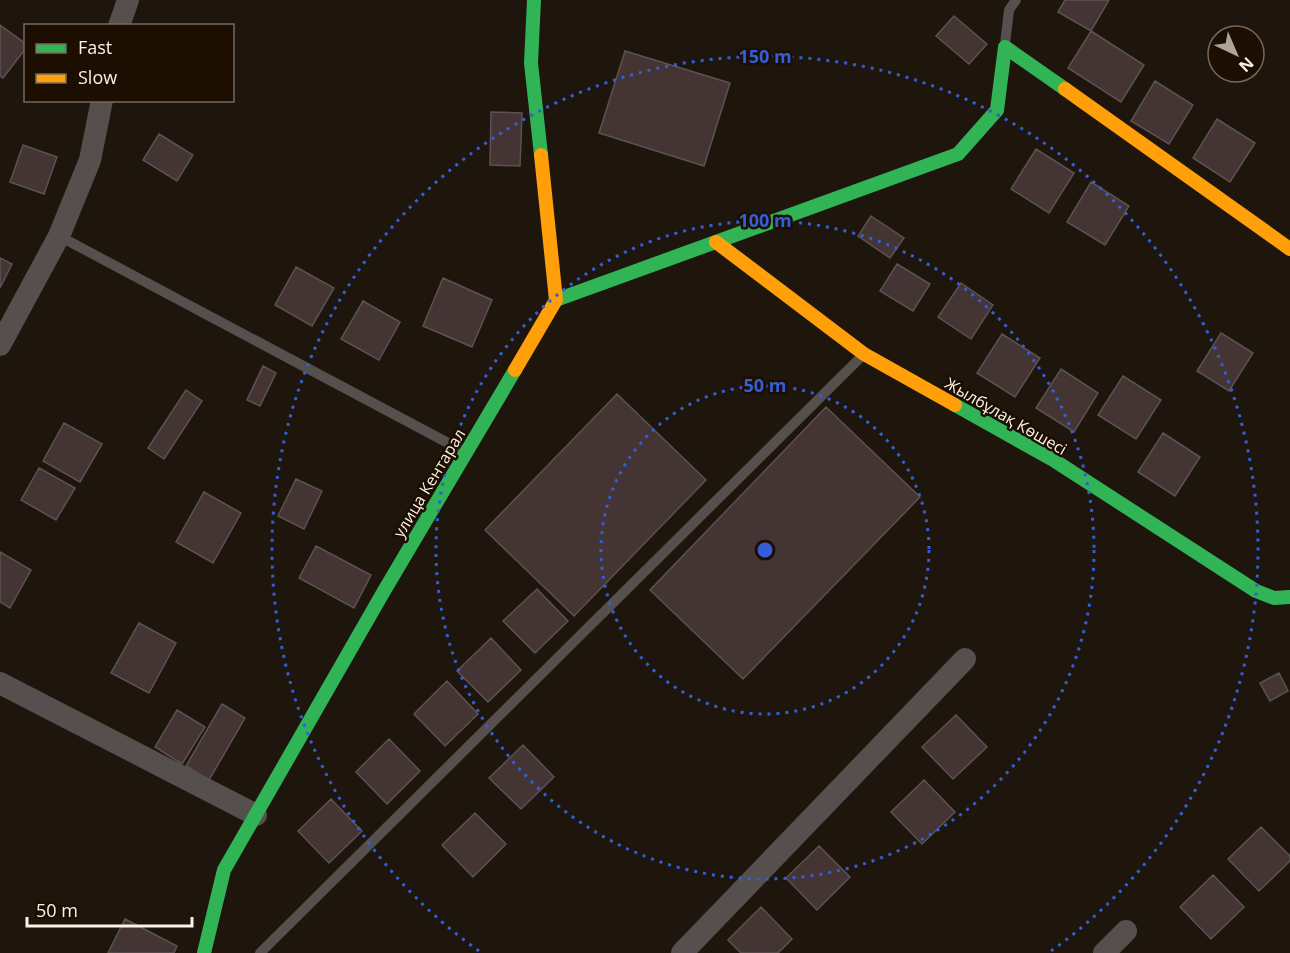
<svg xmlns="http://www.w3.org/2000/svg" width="1290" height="953" font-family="'Open Sans',sans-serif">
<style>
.building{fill:#443434;stroke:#5c5351;stroke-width:1.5}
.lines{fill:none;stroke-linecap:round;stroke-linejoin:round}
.lane{stroke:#55504d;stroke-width:10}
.street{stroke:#55504d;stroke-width:22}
.fast{stroke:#30b455;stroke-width:14}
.slow{stroke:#ff9f0a;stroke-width:14}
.ring{fill:none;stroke:#335ed9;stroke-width:3;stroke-dasharray:3 6}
.labels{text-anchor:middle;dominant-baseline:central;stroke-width:5;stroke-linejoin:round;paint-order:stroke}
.street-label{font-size:16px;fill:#fcf2e6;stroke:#1c0e01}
.centre{fill:#335ed9;stroke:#1c0e01;stroke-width:3}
.ring-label{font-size:18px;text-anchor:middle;font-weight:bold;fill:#335ed9;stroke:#1c0e01;stroke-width:5;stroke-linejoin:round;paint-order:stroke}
</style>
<rect width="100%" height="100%" fill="#1e160d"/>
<path class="building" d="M1065 0H1109L1091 31 1058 12Z
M954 16 987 44 969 64 936 36Z
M0 25 26 44V48L3 78 0 76Z
M1091 31 1144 65 1121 102 1068 68Z
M625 51 730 83 704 166 599 133Z
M1155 81 1193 105 1169 144 1131 121Z
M491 112 522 113 520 166 490 165Z
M1217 119 1255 143 1230 182 1193 158Z
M159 134 193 155 177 181 143 160Z
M23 145 57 157 44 194 10 182Z
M1036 149 1074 173 1049 213 1011 189Z
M1091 182 1129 206 1105 245 1067 222Z
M871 216 904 238 890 258 858 236Z
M0 258 12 264 0 288Z
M897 264 930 284 913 311 880 291Z
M296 267 334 288 312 326 275 305Z
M443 278 492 300 472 347 423 326Z
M961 283 993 305 971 339 938 317Z
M363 301 400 322 379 360 341 339Z
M1221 333 1253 353 1229 391 1197 371Z
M1002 334 1040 358 1015 397 977 373Z
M263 366 276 373 260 406 247 400Z
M1061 369 1098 393 1074 432 1036 408Z
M1123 376 1161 400 1136 439 1098 415Z
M186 390 202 401 164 459 148 448Z
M617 394 706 480 574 616 485 530Z
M826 407 920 497 743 679 650 590Z
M64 423 102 444 80 482 43 461Z
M1163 433 1200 457 1175 496 1138 472Z
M39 468 75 488 56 520 21 500Z
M296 479 322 491 304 529 278 516Z
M204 492 241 513 213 563 176 542Z
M316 546 371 575 354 608 299 578Z
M0 552 31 570 10 608 0 602Z
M537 589 568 621 535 653 503 621Z
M139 623 176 643 149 693 111 673Z
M491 638 521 670 488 702 457 671Z
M1279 673 1288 691 1270 701 1260 683Z
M447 681 478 714 445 746 414 714Z
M222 704 245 718 209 780 186 766Z
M177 710 205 727 182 764 155 747Z
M956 715 987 747 953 779 922 747Z
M389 739 420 771 387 804 356 772Z
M523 745 554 777 521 809 489 778Z
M924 780 955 812 922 844 891 812Z
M331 799 362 831 329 863 298 831Z
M475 813 506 844 473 877 442 845Z
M1261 827 1290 856V861L1259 891 1228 859Z
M819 846 850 877 817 910 786 878Z
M1213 875 1244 907 1211 939 1180 907Z
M761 907 792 939 778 953H741L728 940Z
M125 919 177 946 174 953H108Z"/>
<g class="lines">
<path class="lane" d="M1005 44 1009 10 1016 0
M59 236 463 451
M260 953 862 356"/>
<path class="street" d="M119 26 128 0
M0 345 59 236 90 160 102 100
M0 683 256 815
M682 953 965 659
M1104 953 1126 931"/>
<path class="fast" d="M534 0 531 63 541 155
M556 300 958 154 997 110 1005 47 1065 89
M955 405 1055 461 1256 591 1274 598 1290 597
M204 953 224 870 384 591 515 370"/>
<path class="slow" d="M1065 89 1290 249
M716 242 864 354 955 405
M515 370 556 300 541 155"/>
</g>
<g class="ring">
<circle cx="765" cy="550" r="164"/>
<circle cx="765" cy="550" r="329"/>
<path d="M479 951A493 493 0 1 1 1051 951"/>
</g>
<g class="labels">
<g class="street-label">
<text transform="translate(1006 416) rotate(30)">Жылбұлақ Көшесі</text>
<text transform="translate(429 483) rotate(-59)">улица Кентарал</text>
</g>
</g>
<circle cx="765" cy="550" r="9" class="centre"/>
<g class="ring-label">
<text x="765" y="63">150 m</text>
<text x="765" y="227">100 m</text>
<text x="765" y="392">50 m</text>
</g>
<rect x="24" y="24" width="210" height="78" fill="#1c0e01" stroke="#76695d" stroke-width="1.5"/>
<rect x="36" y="44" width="30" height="9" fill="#30b455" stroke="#76695d" stroke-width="1.5"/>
<text x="78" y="54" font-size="18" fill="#fcf2e6">Fast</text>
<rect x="36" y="74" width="30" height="9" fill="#ff9f0a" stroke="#76695d" stroke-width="1.5"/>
<text x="78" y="84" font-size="18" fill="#fcf2e6">Slow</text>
<g transform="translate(1236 54) rotate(136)"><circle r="28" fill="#1c0e01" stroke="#76695d" stroke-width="1.5"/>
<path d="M0-4.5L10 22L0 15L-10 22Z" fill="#aea59a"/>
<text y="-9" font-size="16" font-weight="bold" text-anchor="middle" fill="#fcf2e6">N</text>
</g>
<path d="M27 917v9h165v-9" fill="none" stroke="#fcf2e6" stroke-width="3"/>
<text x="36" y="917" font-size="18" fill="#fcf2e6" stroke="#1c0e01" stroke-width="4.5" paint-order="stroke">50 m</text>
</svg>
